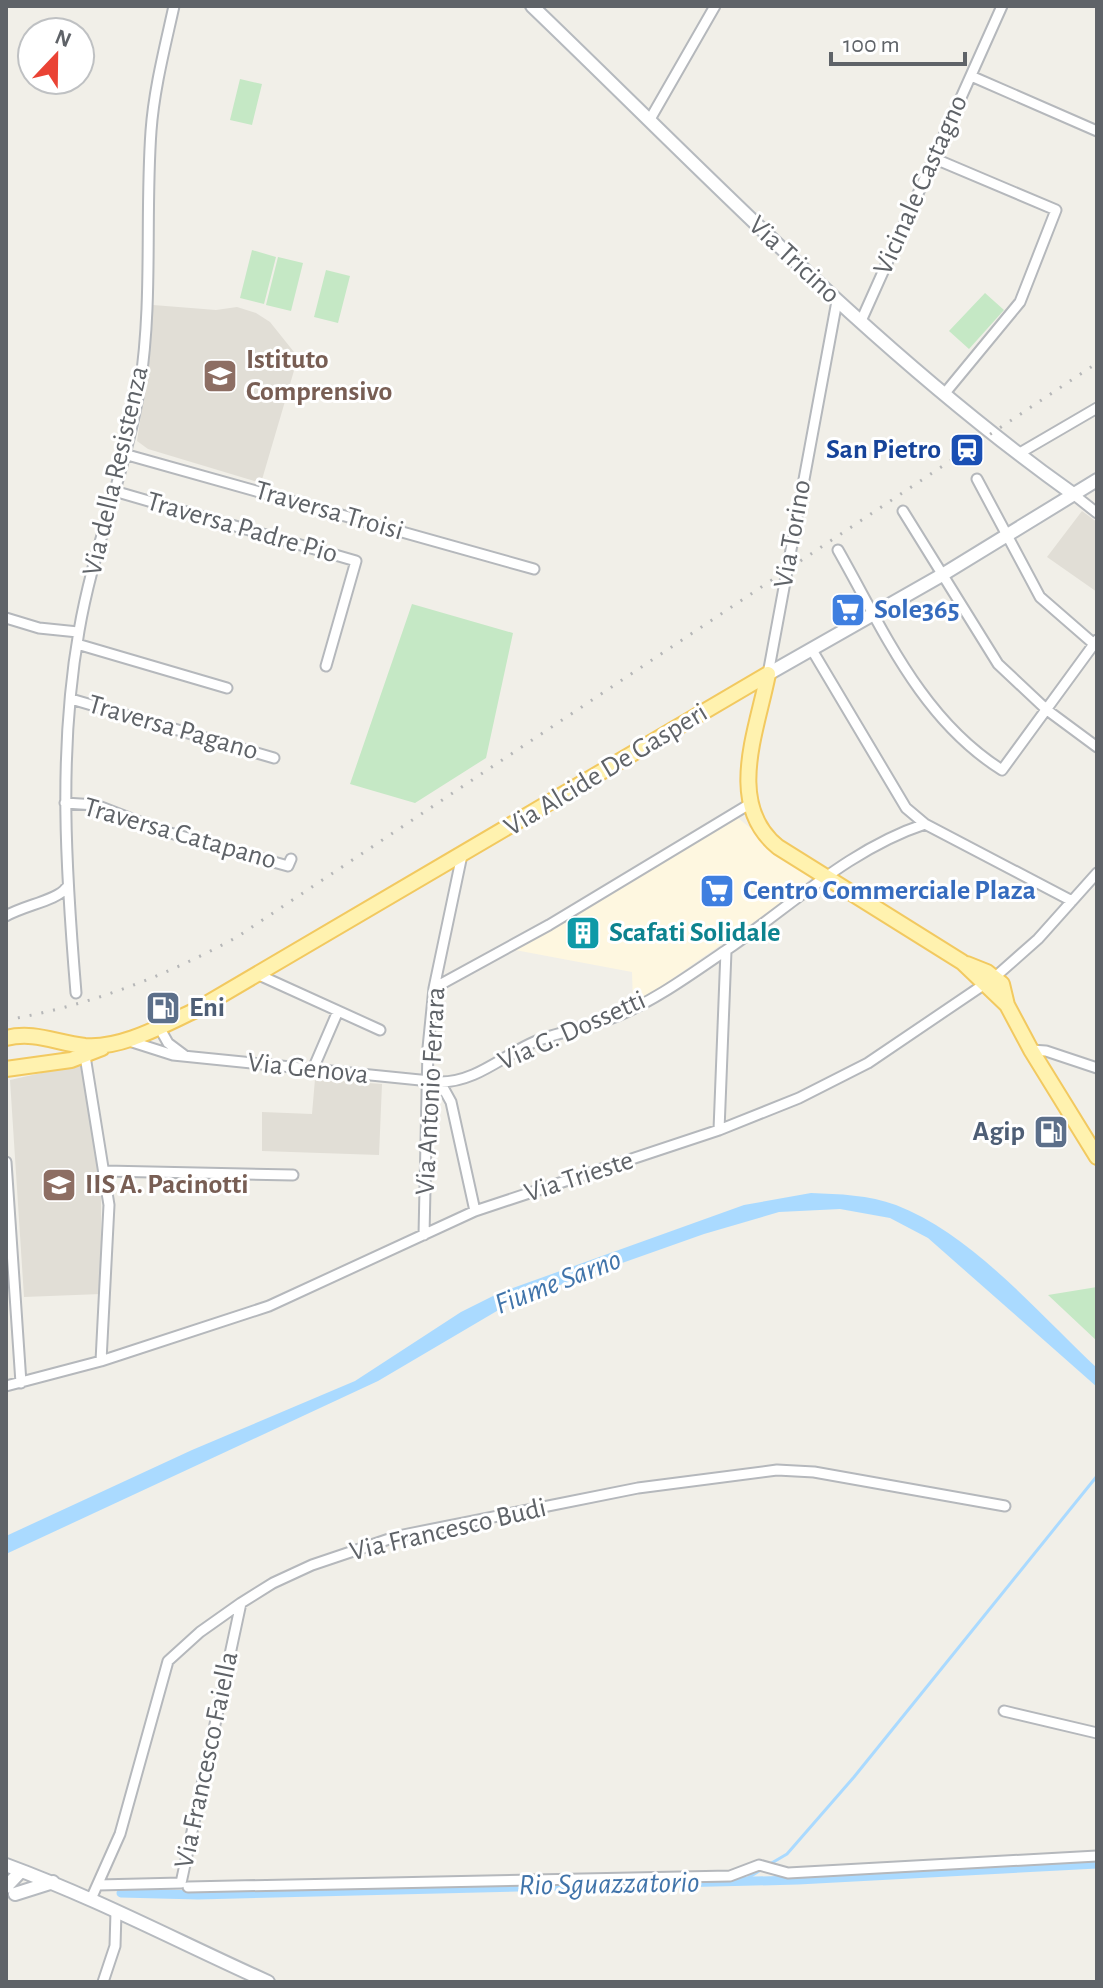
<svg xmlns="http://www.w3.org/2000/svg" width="1103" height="1988" font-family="'Alegreya Sans',sans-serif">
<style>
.commercial{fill:#fef7e0}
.education{fill:#e1ded6}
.green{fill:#c5e8c5}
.water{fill:#aadaff}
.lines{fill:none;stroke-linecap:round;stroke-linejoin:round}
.stream{stroke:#aadaff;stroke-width:3}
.canal{stroke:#aadaff;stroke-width:9}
.street-casing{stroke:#b5b8bc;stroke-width:13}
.secondary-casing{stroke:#b6babf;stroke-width:16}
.primary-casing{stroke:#f2c960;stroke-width:18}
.street{stroke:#fff;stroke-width:9}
.secondary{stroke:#fff;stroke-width:12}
.primary{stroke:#fff2af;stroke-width:14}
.rail{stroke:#b6b7b8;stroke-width:3;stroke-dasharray:2 10;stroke-linecap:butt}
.labels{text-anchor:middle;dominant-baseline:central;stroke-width:6;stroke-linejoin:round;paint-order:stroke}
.street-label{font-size:28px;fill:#5f6368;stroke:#fff}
.education-label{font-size:28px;font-weight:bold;fill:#785e54;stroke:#fff;text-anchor:start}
.transit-label{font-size:28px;font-weight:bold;fill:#164399;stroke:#fff;text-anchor:end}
.shop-label{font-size:28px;font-weight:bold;fill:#366cbe;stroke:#fff;text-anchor:start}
.culture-label{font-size:28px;font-weight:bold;fill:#0d838f;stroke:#fff;text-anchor:start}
.service-label{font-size:28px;font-weight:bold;fill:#4e5e75;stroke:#fff;text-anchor:start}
.water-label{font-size:30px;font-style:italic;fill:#4174aa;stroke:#fff}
</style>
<rect width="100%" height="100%" fill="#f1efe8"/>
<path class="commercial" d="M738 818 811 878 795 893 656 990 633 1004 632 972 515 950Z"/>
<path class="education" d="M153 305 216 310 237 307 256 313 270 322 298 357 261 483 148 449 137 441 150 355Z
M1082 511 1097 522V592L1047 557Z
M77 1065 82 1066 101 1189V1294L24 1297 10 1080Z
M315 1079 382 1084 379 1155 262 1151V1112L312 1114Z"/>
<path class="green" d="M240 79 262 84 252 125 230 120Z
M252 250 276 257 264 304 240 298Z
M278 257 303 263 291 311 266 305Z
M326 270 350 276 338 323 314 317Z
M985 293 1004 310 969 349 949 331Z
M412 604 513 633 486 758 415 803 350 784Z
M1097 1287V1341L1048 1295Z"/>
<path class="water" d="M811 1193C839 1194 869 1195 896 1205 972 1234 1039 1314 1097 1368V1387L928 1238 890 1218 840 1209 779 1212 704 1234 512 1302 378 1381 6 1554V1536L192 1450 355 1381 461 1312 499 1293 744 1205Z"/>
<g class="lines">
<path class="stream" d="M770 1864 787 1854 854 1777 1097 1476
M743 1881 764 1868"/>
<path class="canal" d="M121 1893 198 1895 798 1880 1097 1864"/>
<g class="street-casing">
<path id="street" d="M971 76 1097 131
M649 121 715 6
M933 158 1056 210 1020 302 945 393
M861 321 1002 6
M124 454 534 569
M1018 454 1097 408
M977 479 1040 597 1094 644
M114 491 356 561 326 666
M1073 494 1097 513
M903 511 998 664 1047 710 1097 747
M838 550C884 631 921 719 1002 770L1097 640
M6 618 39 628 78 632
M77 644 227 688
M812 650 906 808 925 824 1072 901
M768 674 837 301
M71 699 274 758
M65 803 96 805 163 831 288 866 291 859
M6 916C22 906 58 900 66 888
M259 975 380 1030
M434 988 549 925 748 805
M76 993C66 872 58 751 79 631 93 548 127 468 140 385 153 301 145 215 151 131 154 89 165 47 174 6
M159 1027 168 1043 184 1055
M126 1040 173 1055 440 1082C476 1082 502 1056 534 1042 558 1032 585 1028 610 1019 650 1004 690 975 725 951 790 907 849 849 925 824
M1031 1050 1046 1051 1097 1068
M85 1056 109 1205 101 1361
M313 1069 338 1011
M440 1082 451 1102 475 1211
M719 1130 726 951
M6 1162 21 1383
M105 1171 293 1175
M424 1235 428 1048 434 988 462 855
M6 1386 101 1361 269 1306 475 1211 719 1130 799 1098 868 1063 995 977 1038 939 1097 873
M1004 1711 1097 1733
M98 1885 181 1883 241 1603
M188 1887 730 1876 759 1865 788 1873 1097 1856
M91 1899 120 1834 168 1661 200 1632 241 1603 273 1583 312 1565 398 1536 638 1488 777 1470 814 1472 1005 1506
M103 1982 115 1946 116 1912"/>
</g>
<g class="secondary-casing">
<path id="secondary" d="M532 6C707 174 875 353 1073 494
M768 674 942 575 1097 480
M6 1865C96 1898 181 1943 268 1982
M6 1887 21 1871
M15 1894 53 1882"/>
</g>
<g class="primary-casing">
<path id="primary" d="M768 674C757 731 725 804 778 847L962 962 1007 1005
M967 964 987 972 1002 984 1007 1005 1031 1050 1097 1157
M6 1038C35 1031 56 1043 85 1046 122 1049 163 1025 196 1010L768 674
M6 1069 71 1060 102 1048"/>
</g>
<use href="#street" class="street"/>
<use href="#secondary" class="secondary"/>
<use href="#primary" class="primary"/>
<path class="rail" d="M6 1020C88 1006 164 977 237 937L1097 363"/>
</g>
<defs>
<g id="school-square" transform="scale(1.8)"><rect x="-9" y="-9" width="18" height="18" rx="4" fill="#8d6e63" stroke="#fff"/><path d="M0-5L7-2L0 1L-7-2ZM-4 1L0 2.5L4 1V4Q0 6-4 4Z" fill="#fff"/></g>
<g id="station-square" transform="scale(1.8)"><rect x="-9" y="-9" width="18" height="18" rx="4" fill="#1a4fb4" stroke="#fff"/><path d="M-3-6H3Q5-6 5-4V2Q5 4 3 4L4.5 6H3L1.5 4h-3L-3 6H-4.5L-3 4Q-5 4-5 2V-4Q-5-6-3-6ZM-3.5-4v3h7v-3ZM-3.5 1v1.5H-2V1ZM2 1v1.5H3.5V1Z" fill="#fff"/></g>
<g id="supermarket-square" transform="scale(1.8)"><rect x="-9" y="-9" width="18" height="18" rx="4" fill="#3f7fe0" stroke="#fff"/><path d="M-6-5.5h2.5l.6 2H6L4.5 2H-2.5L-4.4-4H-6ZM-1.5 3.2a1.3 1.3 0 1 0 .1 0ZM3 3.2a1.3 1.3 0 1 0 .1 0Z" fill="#fff"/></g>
<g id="building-square" transform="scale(1.8)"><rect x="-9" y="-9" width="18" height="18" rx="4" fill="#0f9aa8" stroke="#fff"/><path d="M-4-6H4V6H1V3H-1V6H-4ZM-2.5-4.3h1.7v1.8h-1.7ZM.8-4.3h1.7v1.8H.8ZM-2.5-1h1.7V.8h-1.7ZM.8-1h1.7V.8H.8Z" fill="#fff"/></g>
<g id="fuel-square" transform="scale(1.8)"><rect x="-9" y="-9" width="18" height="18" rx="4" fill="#5c6f8a" stroke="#fff"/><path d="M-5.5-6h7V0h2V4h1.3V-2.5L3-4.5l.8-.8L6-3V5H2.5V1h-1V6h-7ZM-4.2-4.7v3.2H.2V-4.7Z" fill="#fff"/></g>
</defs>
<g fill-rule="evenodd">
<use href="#school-square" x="220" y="376"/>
<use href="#station-square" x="967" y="450"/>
<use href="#supermarket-square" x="848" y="610"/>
<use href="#supermarket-square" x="717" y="891"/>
<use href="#building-square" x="583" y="933"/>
<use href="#fuel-square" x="163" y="1008"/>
<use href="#fuel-square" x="1051" y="1132"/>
<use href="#school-square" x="59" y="1185"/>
</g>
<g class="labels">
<g class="street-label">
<text transform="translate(921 185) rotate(-66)">Vicinale Castagno</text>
<text transform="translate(794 260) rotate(43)">Via Tricino</text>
<text transform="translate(116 471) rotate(-77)">Via della Resistenza</text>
<text transform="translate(329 511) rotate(16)">Traversa Troisi</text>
<text transform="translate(242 528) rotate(16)">Traversa Padre Pio</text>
<text transform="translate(793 534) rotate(-80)">Via Torino</text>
<text transform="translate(173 728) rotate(16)">Traversa Pagano</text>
<text transform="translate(606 770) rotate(-31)">Via Alcide De Gasperi</text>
<text transform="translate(180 834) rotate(16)">Traversa Catapano</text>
<text transform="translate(572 1031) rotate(-24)">Via G. Dossetti</text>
<text transform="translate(308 1069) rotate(6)">Via Genova</text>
<text transform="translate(431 1091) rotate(-87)">Via Antonio Ferrara</text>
<text transform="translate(579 1177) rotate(-18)">Via Trieste</text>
<text transform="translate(448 1530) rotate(-13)">Via Francesco Budi</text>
<text transform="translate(207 1760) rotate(-78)">Via Francesco Faiella</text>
</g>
<g class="education-label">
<text x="246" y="360">Istituto<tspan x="246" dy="32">Comprensivo</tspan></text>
<text x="85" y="1185">IIS A. Pacinotti</text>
</g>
<g class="transit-label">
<text x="941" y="450">San Pietro</text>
</g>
<g class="shop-label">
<text x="874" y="610">Sole365</text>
<text x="743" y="891">Centro Commerciale Plaza</text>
</g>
<g class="culture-label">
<text x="609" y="933">Scafati Solidale</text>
</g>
<g class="service-label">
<text x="189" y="1008">Eni</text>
<text x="1025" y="1132" text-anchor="end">Agip</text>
</g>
<g class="water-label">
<text transform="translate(558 1282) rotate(-21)">Fiume Sarno</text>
<text transform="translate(609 1884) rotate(-1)">Rio Sguazzatorio</text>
</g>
</g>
<rect width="1103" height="1988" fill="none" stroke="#5f6368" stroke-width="16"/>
<g transform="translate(56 56) rotate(22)"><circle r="38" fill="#ffffff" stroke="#bfc1c3" stroke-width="2"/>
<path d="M0-6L14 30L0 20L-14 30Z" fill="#ea4335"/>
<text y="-12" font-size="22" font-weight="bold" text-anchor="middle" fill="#5f6368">N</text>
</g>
<path d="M831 52v12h134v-12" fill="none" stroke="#5f6368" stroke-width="4"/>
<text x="843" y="52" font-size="24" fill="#5f6368" stroke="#ffffff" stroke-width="6" paint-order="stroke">100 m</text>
</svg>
